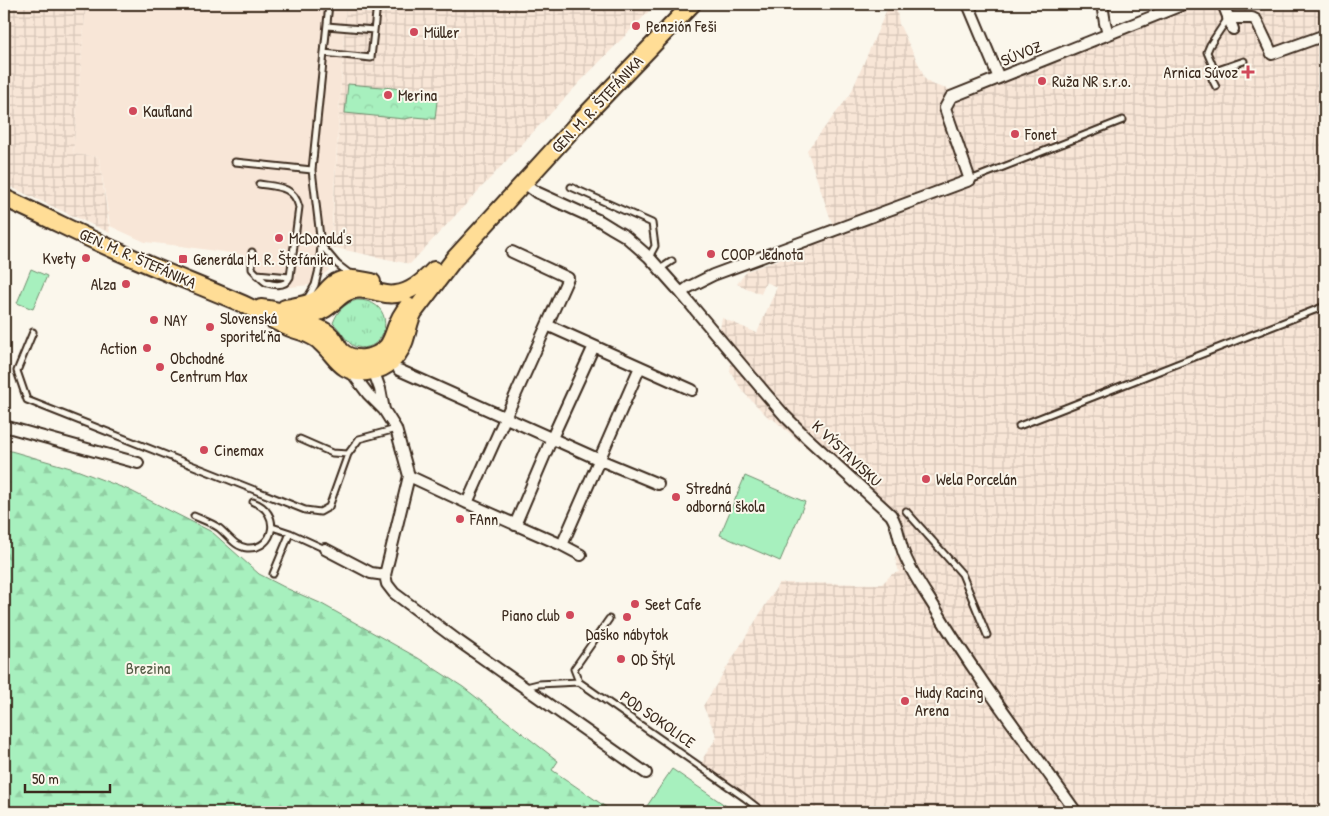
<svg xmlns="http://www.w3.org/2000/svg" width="1329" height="816" font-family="'Patrick Hand',sans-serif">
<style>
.built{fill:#f8e6d7}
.industrial{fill:url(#industrial-grid)}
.grass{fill:url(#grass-tufts);stroke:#718d6e}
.forest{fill:url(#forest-firs);stroke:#718d6e}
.park{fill:url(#park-crowns);stroke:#718d6e}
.pitch{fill:#a7f0be;stroke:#718d6e}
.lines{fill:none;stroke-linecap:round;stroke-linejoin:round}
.lane-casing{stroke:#3b2a1e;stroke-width:9}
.street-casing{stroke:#3b2a1e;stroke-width:14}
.primary-casing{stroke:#3b2a1e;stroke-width:20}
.lane{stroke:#fbf7ec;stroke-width:5}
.street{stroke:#fbf7ec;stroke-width:10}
.primary{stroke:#ffdd96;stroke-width:16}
.poi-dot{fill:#d1495b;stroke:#fbf7ec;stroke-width:2}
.labels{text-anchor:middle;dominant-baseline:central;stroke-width:4;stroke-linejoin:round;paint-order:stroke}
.poi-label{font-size:16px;fill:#3b2a1e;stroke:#fbf7ec;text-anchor:start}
.street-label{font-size:16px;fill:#3b2a1e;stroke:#fbf7ec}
.park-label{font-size:16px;fill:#565c46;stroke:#fbf7ec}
</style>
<defs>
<pattern id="industrial-grid" width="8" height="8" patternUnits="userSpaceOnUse" patternTransform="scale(1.25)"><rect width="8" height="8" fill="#f8e6d7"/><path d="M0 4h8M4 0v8" fill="none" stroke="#d6c5b8"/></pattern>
<pattern id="grass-tufts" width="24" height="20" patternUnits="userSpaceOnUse" patternTransform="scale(1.25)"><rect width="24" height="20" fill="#a7f0be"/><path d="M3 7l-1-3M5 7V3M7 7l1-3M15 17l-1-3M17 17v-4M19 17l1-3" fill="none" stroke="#91cea3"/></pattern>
<pattern id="forest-firs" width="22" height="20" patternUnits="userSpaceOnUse" patternTransform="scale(1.25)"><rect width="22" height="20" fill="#a7f0be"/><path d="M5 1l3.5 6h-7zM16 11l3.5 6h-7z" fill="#91cea3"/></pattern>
<pattern id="park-crowns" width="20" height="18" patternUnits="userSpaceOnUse" patternTransform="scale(1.25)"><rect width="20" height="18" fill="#a7f0be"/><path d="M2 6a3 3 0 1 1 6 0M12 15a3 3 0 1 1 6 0" fill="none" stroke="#91cea3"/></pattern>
</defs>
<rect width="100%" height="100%" fill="#fbf7ec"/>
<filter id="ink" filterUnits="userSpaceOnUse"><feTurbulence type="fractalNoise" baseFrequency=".02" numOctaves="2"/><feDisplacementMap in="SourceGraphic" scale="10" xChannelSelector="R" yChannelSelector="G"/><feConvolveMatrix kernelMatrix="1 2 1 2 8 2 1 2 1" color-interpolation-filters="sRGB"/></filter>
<g filter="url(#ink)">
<path class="built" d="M86 4H346L329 270 310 285 280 288 261 281 252 272 244 255 181 246 145 242 110 226 99 157 73 154Z"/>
<path class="industrial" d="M4 4H86L73 154 99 157 110 233 4 184Z
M346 4H656L579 83 410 264 331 247Z
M890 4H898L897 12 899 24 922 71 924 78 931 84 950 90 1169 4H1325V812H760L700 765 704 759 703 758 717 737 703 706 779 583 882 584 892 574 899 572 895 558 898 551 893 532 887 520 808 449 773 419 769 418 743 392 730 371 731 364 717 345 722 318 757 333 777 287 766 282 761 294 737 284 747 271 781 259 795 253 785 249 796 240 832 223 807 150 850 95 887 9Z"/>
<path class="grass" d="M357 300C401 300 387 358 354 346 347 343 340 329 333 323 338 310 344 304 357 300Z"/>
<path class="forest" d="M4 449 74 469 129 490 212 532 259 574 288 589 320 603 418 658 463 687 558 761 552 770 613 812H4Z"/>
<path class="park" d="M348 84 438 92 435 119 415 117 404 119 345 113Z"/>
<path class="pitch" d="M31 269 47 276 33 309 17 303Z
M745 476 805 502 780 561 720 535Z
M672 769 735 812H643Z"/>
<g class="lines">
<g class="lane-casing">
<path id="lane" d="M1228 18 1210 45 1207 52 1215 71 1244 61
M327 26 374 30
M324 53 371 58 377 4
M1215 71 1212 79 1216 87
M235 162 312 170
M970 180 1123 120
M571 187 652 223 655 246 649 257
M321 245 337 264 350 274
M252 252V269L257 274 290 277 299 207C294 186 277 187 259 184
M660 269 672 261
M257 275C260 277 264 282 267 283 277 286 286 286 290 277
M308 297 315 285 319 269 321 245 312 170 329 4
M33 332 17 371 27 400 305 510 320 512 329 507 348 454
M1019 426 1325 306
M300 439 332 453 348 454 359 439 396 429
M906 511 962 574 987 635
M194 516C203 520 212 523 219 528 228 535 235 547 247 548 275 550 282 512 253 502
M272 527 290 533 325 549
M273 574 290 533
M579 682 574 669 609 619
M526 687 538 684 579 682 745 798 763 812"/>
</g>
<g class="street-casing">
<path id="street" d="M968 4 999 78
M1102 4 1105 23 1108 34
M1223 4 1233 29
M1228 18H1252L1256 20 1272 54 1325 35
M524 183 536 192 600 221 613 229 625 236 649 257 681 293 766 394 785 416 806 437 891 515C899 528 898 537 903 551 910 571 924 590 935 608 977 679 1028 744 1076 812
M681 293 689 287 713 275 970 180 945 108 951 97 1184 4
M547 325 692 390
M376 367V378L380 389 384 410
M350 370 368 394 384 410 396 429 409 476 385 575 387 584 394 593 457 640 646 773
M399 370 600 460 658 484
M4 426 138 463
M409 476 467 503 562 545 581 555
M467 503 568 278 512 252
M515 525 552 438 594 346
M562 545 640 367
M325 549 371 573 385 575"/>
</g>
<g class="primary-casing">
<path id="primary" d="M4 198C42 215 79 234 117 251 159 270 201 286 243 304 259 311 274 322 290 328 295 330 300 331 305 333 311 336 317 338 321 343 337 357 340 374 367 372 389 370 402 354 407 333 409 325 410 319 414 312L455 258 578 123 692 4
M261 308C282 310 306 321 325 309 336 302 341 292 354 290 364 288 371 291 381 293 403 299 420 285 434 270
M285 308C296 306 309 305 319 298 324 294 328 288 333 284 345 276 359 279 372 282
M302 323C311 325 323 328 330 335 335 339 337 346 341 351 354 363 376 359 387 347 391 342 393 336 395 330 398 321 402 313 408 306"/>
</g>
<use href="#lane" class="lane"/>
<use href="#street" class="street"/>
<use href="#primary" class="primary"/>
</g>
</g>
<g class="poi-dot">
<circle cx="636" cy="26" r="5"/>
<circle cx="414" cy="32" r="5"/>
<path d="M1245.5 64.5h5v5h5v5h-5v5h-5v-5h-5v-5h5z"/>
<circle cx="1042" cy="81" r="5"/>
<circle cx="388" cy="95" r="5"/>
<circle cx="133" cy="111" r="5"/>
<circle cx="1015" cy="134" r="5"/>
<circle cx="279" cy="238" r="5"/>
<circle cx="711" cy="254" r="5"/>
<circle cx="86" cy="258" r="5"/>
<rect x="178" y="254" width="10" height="10" rx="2.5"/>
<circle cx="126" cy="284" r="5"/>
<circle cx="154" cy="320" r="5"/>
<circle cx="210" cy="327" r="5"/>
<circle cx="147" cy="348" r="5"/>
<circle cx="160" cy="367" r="5"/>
<circle cx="204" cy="450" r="5"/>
<circle cx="926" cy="479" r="5"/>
<circle cx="676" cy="497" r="5"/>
<circle cx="460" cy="519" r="5"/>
<circle cx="635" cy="604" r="5"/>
<circle cx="570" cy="615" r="5"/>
<circle cx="627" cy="617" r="5"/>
<circle cx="621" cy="659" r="5"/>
<circle cx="905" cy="701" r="5"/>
</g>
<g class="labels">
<g class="poi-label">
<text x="646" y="26">Penzión Feši</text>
<text x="424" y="32">Müller</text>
<text x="1238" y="72" text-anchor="end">Arnica Súvoz</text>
<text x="1052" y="81">Ruža NR s.r.o.</text>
<text x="398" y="95">Merina</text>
<text x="143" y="111">Kaufland</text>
<text x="1025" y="134">Fonet</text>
<text x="289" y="238">McDonald's</text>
<text x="721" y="254">COOP Jednota</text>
<text x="76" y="258" text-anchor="end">Kvety</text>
<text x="193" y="259">Generála M. R. Štefánika</text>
<text x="116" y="284" text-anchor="end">Alza</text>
<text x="220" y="318">Slovenská<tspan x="220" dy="18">sporiteľňa</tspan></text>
<text x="164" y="320">NAY</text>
<text x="137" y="348" text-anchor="end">Action</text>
<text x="170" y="358">Obchodné<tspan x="170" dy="18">Centrum Max</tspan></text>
<text x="214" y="450">Cinemax</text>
<text x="936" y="479">Wela Porcelán</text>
<text x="686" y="488">Stredná<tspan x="686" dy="18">odborná škola</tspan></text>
<text x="470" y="519">FAnn</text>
<text x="645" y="604">Seet Cafe</text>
<text x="560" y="615" text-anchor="end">Piano club</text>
<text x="627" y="634" text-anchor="middle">Daško nábytok</text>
<text x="631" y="659">OD Štýl</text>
<text x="915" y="692">Hudy Racing<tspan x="915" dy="18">Arena</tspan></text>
</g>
<g class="street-label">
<text transform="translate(1021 53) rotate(-22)">SÚVOZ</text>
<text transform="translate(597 104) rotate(-47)">GEN. M. R. ŠTEFÁNIKA</text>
<text transform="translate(138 258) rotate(24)">GEN. M. R. ŠTEFÁNIKA</text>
<text transform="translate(847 453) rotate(43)">K VÝSTAVISKU</text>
<text transform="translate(658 719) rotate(35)">POD SOKOLICE</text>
</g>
<g class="park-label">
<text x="148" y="668">Brezina</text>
</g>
</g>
<rect width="1329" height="816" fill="none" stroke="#fbf7ec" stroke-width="20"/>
<rect x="10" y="10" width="1309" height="796" fill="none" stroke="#3b2a1e" stroke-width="2" filter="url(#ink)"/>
<path d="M25 784v8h85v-8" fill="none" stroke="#3b2a1e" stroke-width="2.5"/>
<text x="32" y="784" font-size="15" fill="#3b2a1e" stroke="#fbf7ec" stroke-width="4" paint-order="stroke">50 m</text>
</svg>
